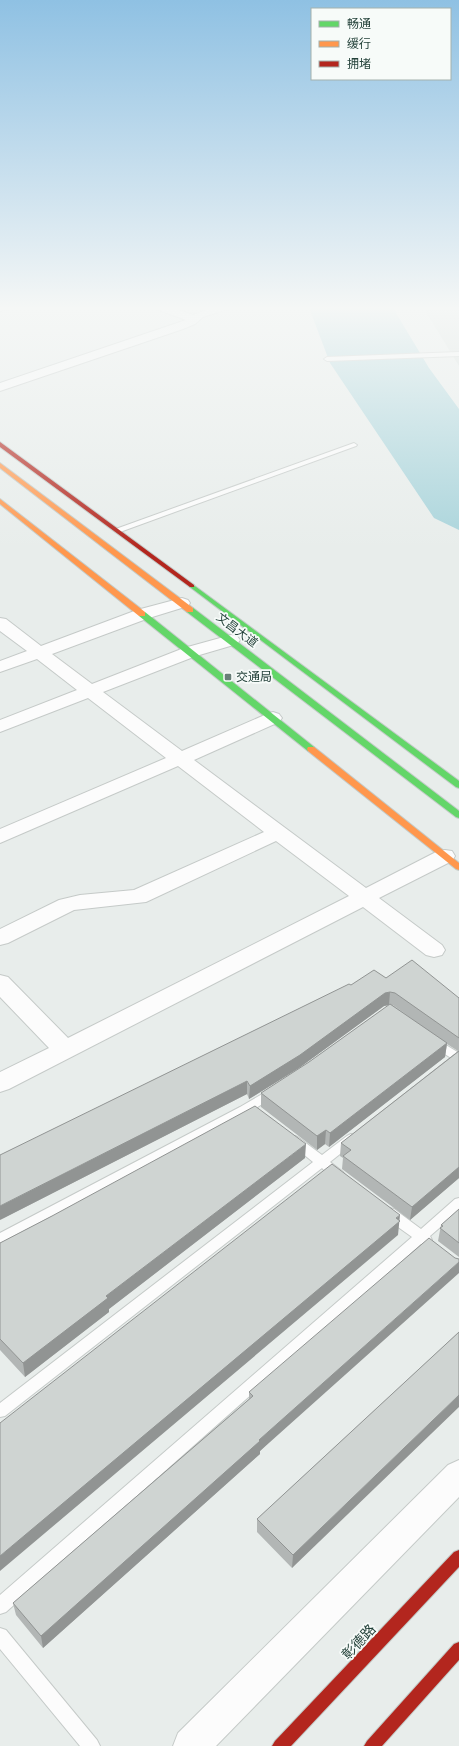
<svg xmlns="http://www.w3.org/2000/svg" width="459" height="1746" font-family="'Nunito Sans','Noto Sans SC',sans-serif">
<style>
.built{fill:#d6dedb}
.water{fill:#a9d4db}
.lines{fill:none;stroke-linecap:round;stroke-linejoin:round}
.lane-casing{stroke:#c5cac8;stroke-width:2}
.street-casing{stroke:#c5cac8;stroke-width:2}
.fast-casing{stroke:#c3cbc8;stroke-width:2}
.slow-casing{stroke:#c3cbc8;stroke-width:2}
.jam-casing{stroke:#c3cbc8;stroke-width:2}
.lane{fill:#fcfcfc;fill-rule:evenodd}
.street{fill:#fcfcfc;fill-rule:evenodd}
.fast{fill:#63d668;fill-rule:evenodd}
.slow{fill:#ff974d;fill-rule:evenodd}
.jam{fill:#b3261e;fill-rule:evenodd}
.wall{fill:#b2b6b5;fill-rule:evenodd}
.shaded-wall{fill:#919493}
.building{fill:#cfd4d2;stroke:#919493}
.poi-dot{fill:#697e78;stroke:#f7fbf9;stroke-width:1.5}
.labels{text-anchor:middle;dominant-baseline:central;stroke-width:3.5;stroke-linejoin:round;paint-order:stroke}
.street-label{font-size:12px;fill:#24423a;stroke:#f7fbf9}
.poi-label{font-size:12px;fill:#24423a;stroke:#f7fbf9;text-anchor:start}
.near-street-label{font-size:14px;fill:#24423a;stroke:#f7fbf9}
</style>
<rect width="100%" height="100%" fill="#e8edeb"/>
<path class="built" d="M426 306H459V366L426 312Z"/>
<path class="water" d="M311 306H394L396 313 429 368 459 409V530L434 518 330 363 311 313Z"/>
<g class="lines">
<g class="lane-casing">
<path id="lane" d="M459 352V356L327 361 324 359 327 357Z
M354 443 357 445 356 446 120 532H117L113 530Z
M436 1039 459 1053V1063L432 1046 430 1043 432 1040Z
M271 1089 275 1090 277 1093 275 1096 248 1113 0 1244V1233L240 1107Z
M351 1134 355 1136 357 1139 355 1142 330 1162 343 1172 345 1175 343 1178C335 1181 328 1174 322 1168L5 1416 0 1417V1403L313 1162 291 1144 289 1141 291 1138 295 1136 299 1138 322 1155 347 1136Z
M459 1198V1211L430 1236 432 1240 431 1244 426 1245 421 1244 6 1612 0 1614V1595L412 1237 384 1217 383 1213 384 1209 389 1208 394 1209 421 1229 455 1199Z
M0 1628 6 1630 97 1740 100 1746H80L0 1649Z"/>
</g>
<g class="street-casing">
<path id="street" d="M0 306H16L14 308 0 311Z
M152 306H167L193 315 217 306H233L231 308 203 317 195 324 183 329 0 391V383L186 320 153 308Z
M182 598 188 600 190 603 188 606 149 618 52 654 92 684 184 648 231 635 237 636 240 640 237 644 196 656 103 692 182 751 267 714 273 712 279 714 282 718 279 722 194 760 366 888 438 851 445 850 452 851 455 856 452 861 379 898 442 945 445 950 442 955 434 957 426 955 363 907 9 1089 0 1092V1072L49 1048 0 997V975L8 977 68 1038 349 896 276 841 146 902 74 910 8 943 0 945V929L59 900 80 895 134 890 264 832 178 766 0 843V829L166 758 88 698 0 732V720L77 690 37 659 0 672V661L27 651 0 631V618L6 619 41 646 137 610Z
M459 1460V1497L216 1746H173L178 1733 448 1465Z"/>
</g>
<g class="fast-casing">
<path id="fast" d="M192 584 459 781V788L456 787 190 587 189 586Z
M187 608H193L459 811V818L456 817 187 612Z
M139 612H145L314 747 315 749 314 751H308L139 616Z"/>
</g>
<g class="slow-casing">
<path id="slow" d="M0 463 193 608V612H187L0 468Z
M0 499 145 612V616H139L0 504Z
M308 747H314L459 863V870L456 869 308 751 307 749Z"/>
</g>
<g class="jam-casing">
<path id="jam" d="M0 442 194 585V587H190L0 447Z
M459 1550V1567L291 1746H272L275 1741 454 1552Z
M459 1642V1660L382 1746H364L367 1741 454 1644Z"/>
</g>
<use href="#lane" class="lane"/>
<use href="#street" class="street"/>
<use href="#fast" class="fast"/>
<use href="#slow" class="slow"/>
<use href="#jam" class="jam"/>
</g>
<path class="wall" d="M386 978 459 998V1178L410 1220 342 1169 343 1158 340 1156 341 1143 458 1051 447 1044 445 1057 329 1147 325 1144 317 1150 261 1107V1093L309 1062 389 1005 384 1006 299 1068 249 1099 247 1094 0 1220 351 985ZM393 1005 394 1006 419 1024Z
M305 1158 109 1309V1312L25 1377 0 1350V1243L52 1216Z
M459 1209V1257L438 1241 441 1225Z
M455 1258 260 1451V1454L43 1648 16 1615 13 1603 249 1399V1392Z
M459 1332 292 1568 257 1532V1519Z"/>
<path class="shaded-wall" d="M390 992 389 1005 384 1006 299 1068 249 1099 250 1086 385 993Z
M447 1043 445 1057 329 1147 330 1133Z
M247 1081V1094L0 1220V1206Z
M326 1130 325 1144 317 1150V1136Z
M306 1144 305 1158 109 1309V1312L25 1377 23 1363 106 1296Z
M459 1167V1178L410 1220 412 1207Z
M400 1215 398 1235 0 1571V1556Z
M459 1262V1273L260 1451V1454L43 1648 41 1636 259 1440Z
M459 1395V1407L292 1568 293 1555Z"/>
<path class="building" d="M412 960 459 998V1038L395 993 390 992 385 993 300 1055 250 1086 247 1081 0 1206V1155L349 984 351 985 374 970 386 978Z
M390 1004 447 1043 330 1133 326 1130 317 1136 261 1093 309 1062Z
M459 1051V1167L412 1207 343 1156 351 1150 341 1143Z
M255 1106 306 1144 106 1296 108 1298 23 1363 0 1339V1243L52 1216Z
M332 1164 400 1215 396 1218 400 1221 0 1556V1423Z
M459 1209V1243L440 1228 443 1226 441 1225Z
M429 1238 455 1258 459 1259V1262L259 1440 260 1441 41 1636 13 1603 253 1396 249 1392Z
M459 1332V1395L293 1555 257 1519Z"/>
<linearGradient id="sky" x2="0" y2="1"><stop stop-color="#8fc1e3"/><stop offset="0.56" stop-color="#f5f7f6"/><stop offset="1" stop-color="#f5f7f6" stop-opacity="0"/></linearGradient>
<rect width="459" height="550" fill="url(#sky)"/>
<rect class="poi-dot" x="224" y="673" width="8" height="8" rx="2"/>
<g class="labels">
<g class="street-label">
<text transform="translate(237 630) rotate(37)">文昌大道</text>
</g>
<g class="poi-label">
<text x="236" y="677">交通局</text>
</g>
<g class="near-street-label">
<text transform="translate(359 1642) rotate(-47)">彰德路</text>
</g>
</g>
<rect x="311" y="8" width="140" height="72" fill="#f7fbf9" stroke="#a3b1ad"/>
<rect x="319" y="21" width="20" height="6" fill="#63d668" stroke="#a3b1ad"/>
<text x="347" y="28" font-size="12" fill="#24423a">畅通</text>
<rect x="319" y="41" width="20" height="6" fill="#ff974d" stroke="#a3b1ad"/>
<text x="347" y="48" font-size="12" fill="#24423a">缓行</text>
<rect x="319" y="61" width="20" height="6" fill="#b3261e" stroke="#a3b1ad"/>
<text x="347" y="68" font-size="12" fill="#24423a">拥堵</text>
</svg>
